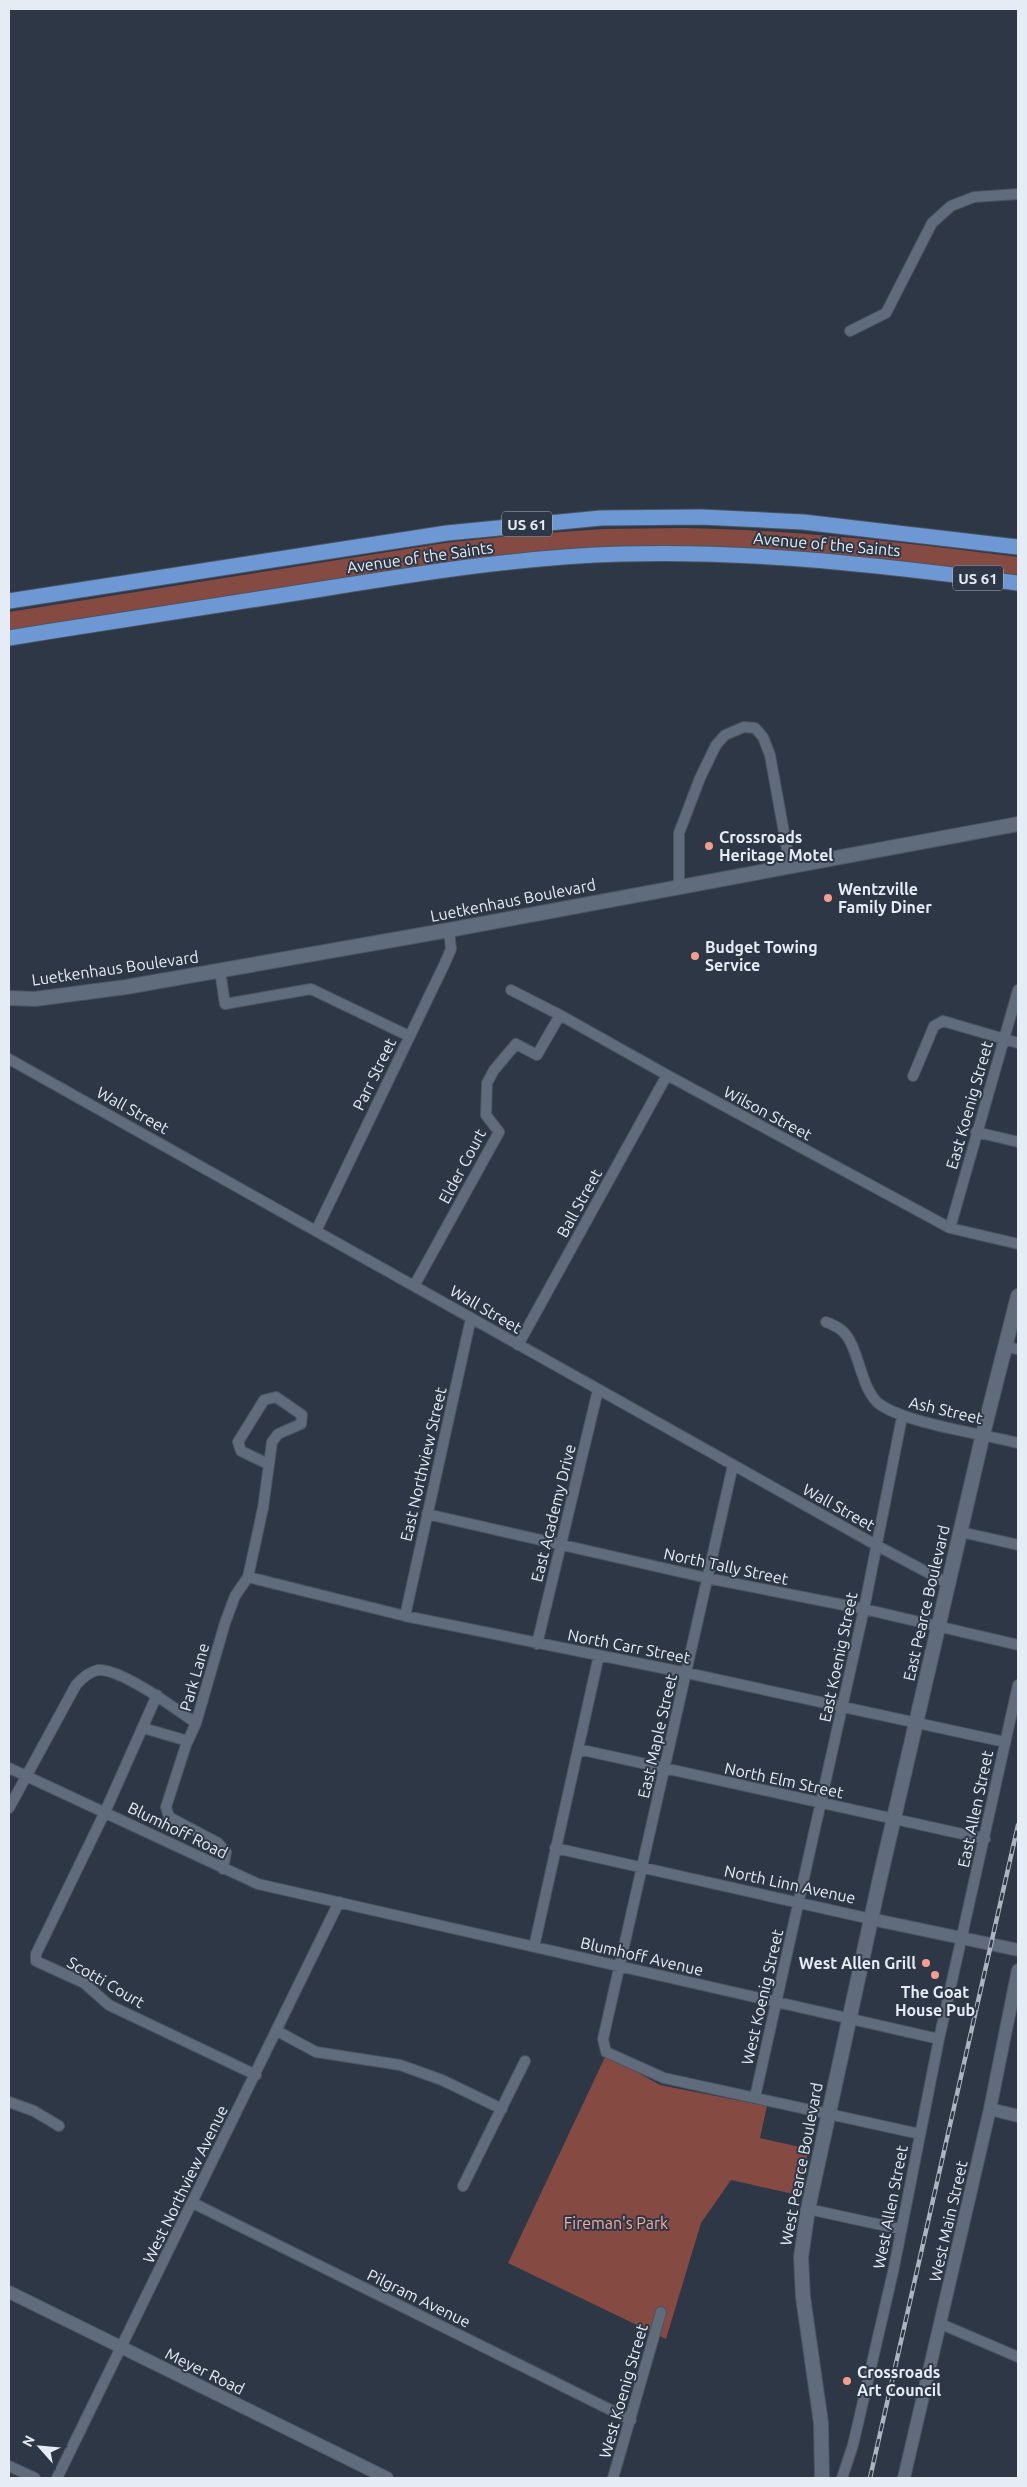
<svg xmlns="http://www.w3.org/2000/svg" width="1027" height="2487" font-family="Ubuntu,sans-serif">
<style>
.green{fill:#854b42}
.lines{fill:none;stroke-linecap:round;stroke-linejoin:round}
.minor-casing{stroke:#4b5460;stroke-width:12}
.tertiary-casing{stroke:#4b5460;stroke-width:14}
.secondary-casing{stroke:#4b5460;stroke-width:16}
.motorway-casing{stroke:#4b5460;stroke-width:17}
.minor{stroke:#606b7b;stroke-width:10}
.tertiary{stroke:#606b7b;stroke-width:12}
.secondary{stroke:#606b7b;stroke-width:14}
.motorway{stroke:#6d98d4;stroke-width:15}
.rail-casing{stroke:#acb4be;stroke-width:4.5}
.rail{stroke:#2d3745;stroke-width:2.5;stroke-dasharray:8;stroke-linecap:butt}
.poi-dot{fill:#f59d8f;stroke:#2d3745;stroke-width:2}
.labels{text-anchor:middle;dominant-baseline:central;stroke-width:4;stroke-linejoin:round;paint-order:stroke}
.shield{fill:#2d3745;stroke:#aeb6c0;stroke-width:1}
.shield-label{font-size:15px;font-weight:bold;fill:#e5ecf5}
.street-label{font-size:16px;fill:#e5ecf5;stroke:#2d3745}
.poi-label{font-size:16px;font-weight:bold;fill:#e5ecf5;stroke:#2d3745;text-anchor:start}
.park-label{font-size:16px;fill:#f8ab9f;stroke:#2d3745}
</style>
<rect width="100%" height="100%" fill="#2d3745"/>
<path class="green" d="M684 528C797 530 907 543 1018 557V577L851 556 770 549 650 547 9 632V612L445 543 518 535 604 529Z
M606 2055 660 2085 767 2106 760 2138 809 2149 798 2195 731 2180 701 2223 666 2339 508 2263Z"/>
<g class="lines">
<g class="minor-casing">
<path id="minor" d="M850 331 886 313 932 223 951 206 974 197 1018 194
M679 886V833L700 778 716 745 725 735 744 727 755 728 763 737 770 755 790 866
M220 971 225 1004 311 989 409 1036
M511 990 560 1015 667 1075 950 1228 1018 1244
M9 1059 876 1545 949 1584
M913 1076 934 1026 943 1021 1018 1043
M976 1132 1018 1142
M950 1228 1018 990
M316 1231 445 963 451 949 449 930
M414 1286 499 1132 486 1115 487 1083 494 1070 516 1044 537 1055 560 1015
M826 1322C831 1324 836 1326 840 1329 859 1342 859 1386 878 1403 903 1423 984 1434 1018 1443
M518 1345 667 1075
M1005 1347 1018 1349
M733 1465 603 2039 606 2052 664 2078 920 2134
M427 1514 707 1578 864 1609 1018 1645
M961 1532 1018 1545
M248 1577 405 1616 687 1673 1005 1742
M405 1616 471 1318
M537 1644 598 1390
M157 1695 105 1812 36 1954V1961L84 1983 109 2005 256 2075
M143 1728 188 1741
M578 1749 985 1839
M9 1768 258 1884 939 2039
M9 1808 76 1685C82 1678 89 1672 98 1670 121 1668 177 1710 196 1723
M555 1848 871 1919
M223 1869 226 1852 218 1843 169 1817 166 1807 186 1745 196 1723 225 1623 235 1596 248 1577 263 1508 272 1442 278 1434 301 1424 302 1415 276 1397 264 1400 238 1442 241 1451 268 1464
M534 1947 599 1655
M277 2031 316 2052 400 2065 442 2080 502 2109
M755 2097 864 1609 902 1417
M9 2102 34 2111 59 2126
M463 2186 525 2061
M193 2203 631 2420
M808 2209 900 2229
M941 2324 1018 2357
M9 2466 35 2478
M57 2478 339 1902
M613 2478 661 2312
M842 2478 853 2445 893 2272 939 2039 1018 1685"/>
</g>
<g class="tertiary-casing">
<path id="tertiary" d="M871 1919 1018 1950
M990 2109 1018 2116
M9 2292 387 2478
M904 2478 990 2109 1018 1970"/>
</g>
<g class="secondary-casing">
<path id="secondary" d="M9 998 35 999 126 987 449 930 1018 824
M822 2478 821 2423 803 2297 801 2257 808 2209 880 1878 983 1434 1018 1296"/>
</g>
<g class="motorway-casing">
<path id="motorway" d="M9 601 447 533 601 518 701 517 803 522 1018 547
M9 638C113 621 217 605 322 589 421 573 520 557 621 554 755 550 886 566 1018 583"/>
</g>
<use href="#minor" class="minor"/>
<use href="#tertiary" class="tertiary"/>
<use href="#secondary" class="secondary"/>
<use href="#motorway" class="motorway"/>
<g class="rail-casing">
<path id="rail" d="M870 2478 1018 1825"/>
</g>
<use href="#rail" class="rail"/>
</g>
<g class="poi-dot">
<circle cx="709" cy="846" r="5"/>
<circle cx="828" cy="898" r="5"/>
<circle cx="695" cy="956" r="5"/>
<circle cx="926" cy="1963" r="5"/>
<circle cx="935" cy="1975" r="5"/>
<circle cx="847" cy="2381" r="5"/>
</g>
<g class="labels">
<g class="shield">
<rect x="502" y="511.5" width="50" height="25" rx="4"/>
<rect x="953" y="565.5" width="50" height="25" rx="4"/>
</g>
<g class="shield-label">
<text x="527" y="524">US 61</text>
<text x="978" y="578">US 61</text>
</g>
<g class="street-label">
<text transform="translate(827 544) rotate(5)">Avenue of the Saints</text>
<text transform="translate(420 557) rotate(-8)">Avenue of the Saints</text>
<text transform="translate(513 900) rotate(-11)">Luetkenhaus Boulevard</text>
<text transform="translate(115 968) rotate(-8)">Luetkenhaus Boulevard</text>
<text transform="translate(374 1074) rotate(-64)">Parr Street</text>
<text transform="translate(969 1105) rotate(-74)">East Koenig Street</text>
<text transform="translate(133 1110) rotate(29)">Wall Street</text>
<text transform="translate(768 1113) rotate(28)">Wilson Street</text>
<text transform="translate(462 1166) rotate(-62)">Elder Court</text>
<text transform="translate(579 1203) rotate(-61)">Ball Street</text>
<text transform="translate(486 1309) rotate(30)">Wall Street</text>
<text transform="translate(946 1410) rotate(13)">Ash Street</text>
<text transform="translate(423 1464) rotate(-77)">East Northview Street</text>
<text transform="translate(839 1507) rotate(29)">Wall Street</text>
<text transform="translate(553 1513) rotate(-76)">East Academy Drive</text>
<text transform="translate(726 1566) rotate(12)">North Tally Street</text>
<text transform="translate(926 1603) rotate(-77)">East Pearce Boulevard</text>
<text transform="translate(629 1646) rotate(11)">North Carr Street</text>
<text transform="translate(838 1657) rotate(-78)">East Koenig Street</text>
<text transform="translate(194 1677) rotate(-74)">Park Lane</text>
<text transform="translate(657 1736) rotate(-77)">East Maple Street</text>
<text transform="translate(784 1780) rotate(12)">North Elm Street</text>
<text transform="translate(975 1809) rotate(-78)">East Allen Street</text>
<text transform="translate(178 1830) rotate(26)">Blumhoff Road</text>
<text transform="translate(790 1884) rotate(12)">North Linn Avenue</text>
<text transform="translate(642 1956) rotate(13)">Blumhoff Avenue</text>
<text transform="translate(106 1982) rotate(30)">Scotti Court</text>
<text transform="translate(762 1997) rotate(-77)">West Koenig Street</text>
<text transform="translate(801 2164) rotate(-79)">West Pearce Boulevard</text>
<text transform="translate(185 2184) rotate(-64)">West Northview Avenue</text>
<text transform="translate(890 2207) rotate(-79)">West Allen Street</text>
<text transform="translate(948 2221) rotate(-77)">West Main Street</text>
<text transform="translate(419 2298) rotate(26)">Pilgram Avenue</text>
<text transform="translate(205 2371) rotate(26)">Meyer Road</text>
<text transform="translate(623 2391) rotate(-74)">West Koenig Street</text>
</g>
<g class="poi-label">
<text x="719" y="837">Crossroads<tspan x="719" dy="18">Heritage Motel</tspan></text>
<text x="838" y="889">Wentzville<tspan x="838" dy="18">Family Diner</tspan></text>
<text x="705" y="947">Budget Towing<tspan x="705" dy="18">Service</tspan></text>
<text x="916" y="1963" text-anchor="end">West Allen Grill</text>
<text x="935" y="1992" text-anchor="middle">The Goat<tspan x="935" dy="18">House Pub</tspan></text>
<text x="857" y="2372">Crossroads<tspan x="857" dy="18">Art Council</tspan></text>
</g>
<g class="park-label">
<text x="616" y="2223">Fireman's Park</text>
</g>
</g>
<rect width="1027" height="2487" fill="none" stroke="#e5ecf5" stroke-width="20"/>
<g transform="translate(40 2447) rotate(297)" stroke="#2d3745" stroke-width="4" paint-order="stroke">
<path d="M0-4L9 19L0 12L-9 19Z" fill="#e5ecf5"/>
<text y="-8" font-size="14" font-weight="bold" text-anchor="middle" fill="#e5ecf5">N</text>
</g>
</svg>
